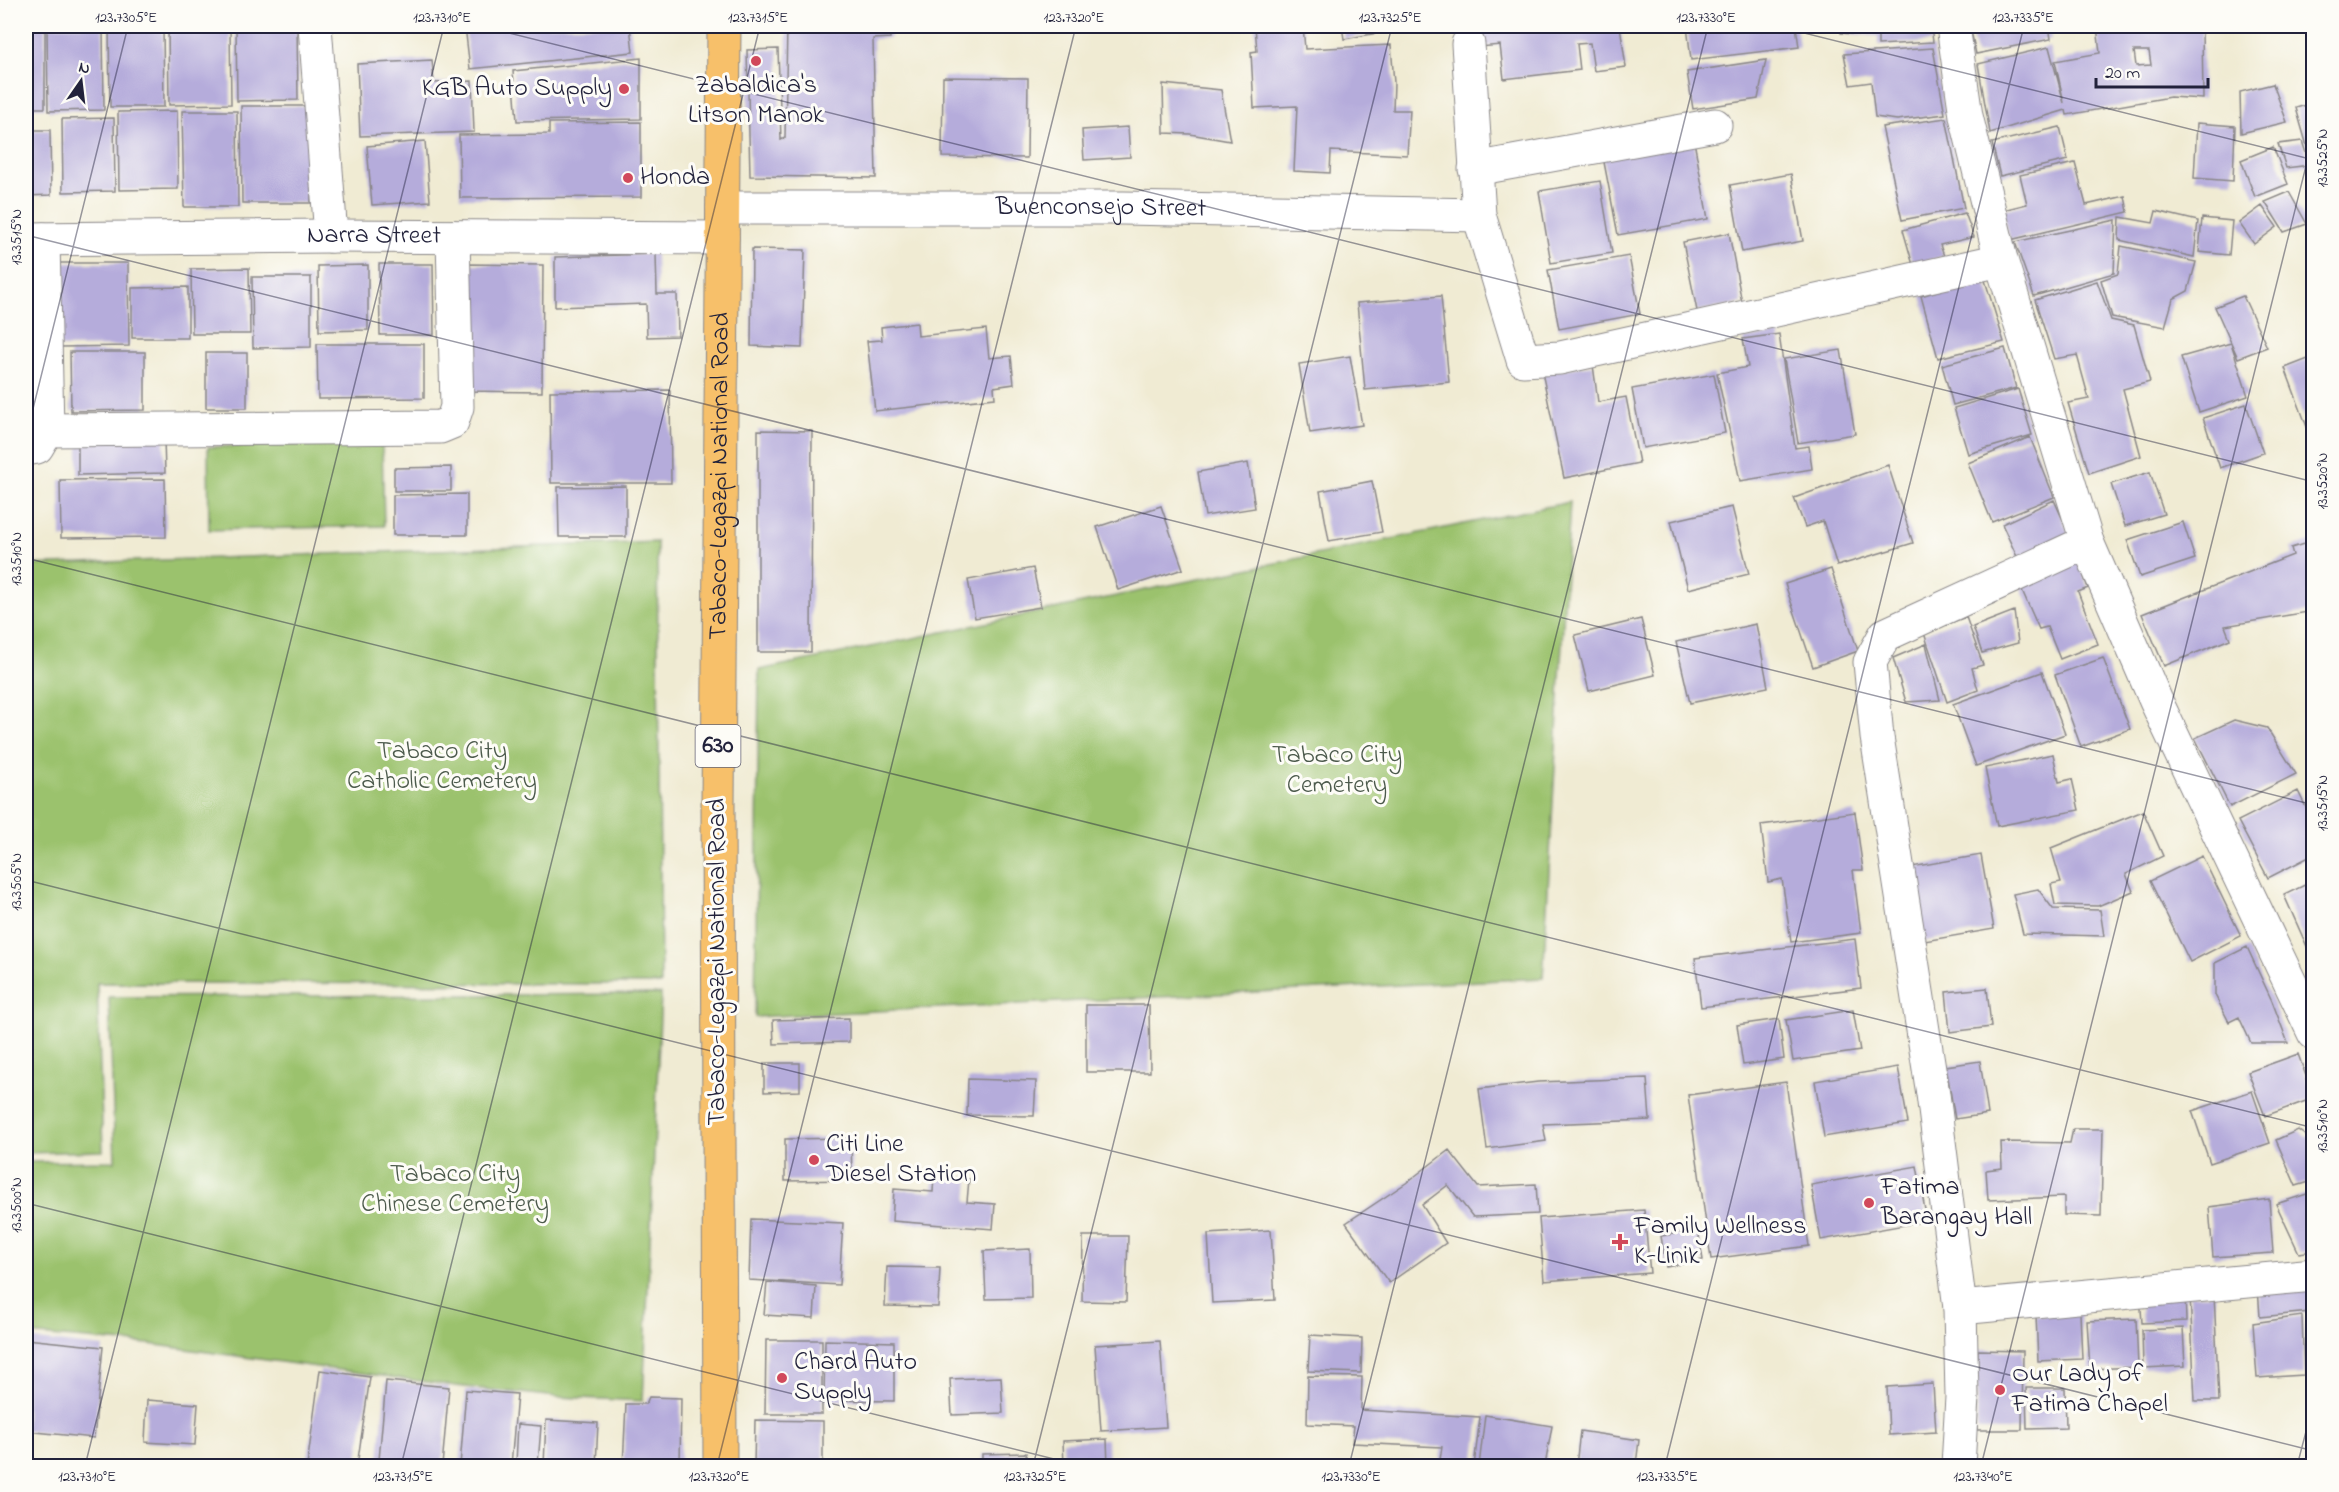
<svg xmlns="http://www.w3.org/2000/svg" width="2339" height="1492" font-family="'Indie Flower',sans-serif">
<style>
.green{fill:#9bc26d;stroke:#5e7254;stroke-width:1.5}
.building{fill:#b5acdb;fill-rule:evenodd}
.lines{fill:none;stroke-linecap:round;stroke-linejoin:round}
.minor-casing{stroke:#898687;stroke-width:35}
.major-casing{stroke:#898687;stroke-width:35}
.minor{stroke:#fff;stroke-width:33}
.major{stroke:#f7c06b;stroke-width:33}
.ticks{fill:none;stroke:#22223b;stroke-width:1.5;stroke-opacity:0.45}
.poi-dot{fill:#d1495b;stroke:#fdfcf7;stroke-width:2}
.labels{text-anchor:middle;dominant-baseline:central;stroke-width:6;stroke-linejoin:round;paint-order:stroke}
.shield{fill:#fdfcf7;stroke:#646373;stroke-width:1.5}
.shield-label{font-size:24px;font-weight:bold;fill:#22223b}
.poi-label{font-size:26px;fill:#22223b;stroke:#fdfcf7;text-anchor:start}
.street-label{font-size:26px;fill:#22223b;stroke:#fdfcf7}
.park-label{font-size:26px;fill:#4c5a4c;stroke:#fdfcf7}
.neatline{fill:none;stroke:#22223b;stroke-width:2}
.ticks-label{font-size:15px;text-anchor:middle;fill:#22223b}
</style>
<rect width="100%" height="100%" fill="#fdfcf7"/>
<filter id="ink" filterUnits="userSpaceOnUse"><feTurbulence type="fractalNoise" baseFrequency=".0167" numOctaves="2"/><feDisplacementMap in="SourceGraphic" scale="12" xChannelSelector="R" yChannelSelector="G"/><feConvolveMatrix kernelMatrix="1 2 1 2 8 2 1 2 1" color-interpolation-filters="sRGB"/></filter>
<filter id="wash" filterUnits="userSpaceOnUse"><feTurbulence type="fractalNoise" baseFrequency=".008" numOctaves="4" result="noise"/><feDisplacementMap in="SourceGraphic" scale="24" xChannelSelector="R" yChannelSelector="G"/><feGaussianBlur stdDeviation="1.35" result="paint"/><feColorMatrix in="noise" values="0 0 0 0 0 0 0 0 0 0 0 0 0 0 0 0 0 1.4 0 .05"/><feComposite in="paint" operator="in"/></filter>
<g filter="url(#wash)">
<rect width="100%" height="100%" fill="#f0ebd3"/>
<path class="green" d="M382 442 384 526 209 530 208 447Z
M1570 502 1543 978 755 1017 759 670Z
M657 542 661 984 97 983 103 1151 26 1153V565Z
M661 994 643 1401 558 1397 456 1386 149 1344 26 1334V1162L115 1161 109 997Z"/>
<g id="blocks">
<path class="building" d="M26 26H45V108H26Z
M47 26H103L104 110 48 111Z
M109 26H163L164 107H110Z
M168 26H230L231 104 169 105Z
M236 26H297L298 100 237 101Z
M465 26H630L633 52 470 69Z
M787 26H889L890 38 873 39 876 178 750 176 747 50 778 49 781 140 785 138Z
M1255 26H1303L1305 49 1391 45 1394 83 1393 110H1410L1407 155 1331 151 1330 173 1294 171 1297 106 1254 108 1251 52 1257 51Z
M1342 26H1410V27L1344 39Z
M1477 26H1620L1626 67 1594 71 1590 43 1577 44 1580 70 1504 79 1500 45 1480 47Z
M1687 26H1796L1799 47 1691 60Z
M1840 26H1931L1933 42 1878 45V36L1841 33Z
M1970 26H2049L2051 39 1976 54Z
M2097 26H2202L2203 99 2170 97 2067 115 2066 110 1990 133 1978 64 2049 47 2064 103 2055 61 2100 53ZM2134 51H2149L2151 65 2136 66Z
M1933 48 1945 114 1897 120 1875 117 1871 82 1850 85 1844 54Z
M641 58V119L517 121 513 71Z
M432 60 434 83 472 81 474 132 360 136 357 64Z
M1766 60 1758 99 1693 109 1687 72Z
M943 77 1028 78 1027 158 942 157Z
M1163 84 1221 90 1230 141 1190 134 1164 133Z
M2273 84 2287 122 2241 133 2240 92Z
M2313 103V144L2307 146 2296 108Z
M241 106H310L311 203H242Z
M177 111 178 189 119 190 118 112Z
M182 111H237L238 207H184Z
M114 118 115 191 63 192 62 119Z
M1946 118 1964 208 1902 220 1882 127Z
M641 122V197L460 198 459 135 549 134V123Z
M2197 123 2235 126 2233 181 2194 178Z
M1128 127 1130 157 1084 160 1082 130Z
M2060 127 2068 160 2000 176 1992 143Z
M26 130H50L51 195 26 196Z
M425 141 430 201 372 205 367 146Z
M1694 141 1708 219 1618 235 1603 157Z
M2302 141 2310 165 2286 168 2278 144Z
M2273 147 2288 184 2255 197 2241 160Z
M2075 163 2086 205 2125 196 2128 212 2010 240 2003 210 2027 204 2020 175Z
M1791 174 1803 241 1742 252 1730 185Z
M1600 181 1612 253 1551 263 1539 191Z
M2289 192 2307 224 2284 232 2265 202Z
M2262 206 2277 227 2254 244 2239 223Z
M2156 211 2198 221 2194 257 2119 240 2120 217 2153 223Z
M1965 213 1974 237 1940 245 1944 256 1913 265 1903 230Z
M2202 218 2232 221 2229 255 2199 252Z
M2116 220 2114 273 2034 296 2015 242Z
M1729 233 1742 303 1697 311 1683 242Z
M2121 246 2196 262 2188 291 2173 299 2165 327 2112 317 2101 280 2118 274Z
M752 249 805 250 802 348 751 346Z
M656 254 657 294H677L678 336 647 337 646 304 555 307V257Z
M1629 256 1640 314 1559 329 1548 270Z
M59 263H128L129 346 60 347Z
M379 264H433L434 335H380Z
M468 264 543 265 542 392 467 391Z
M368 265V330L319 331 318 266Z
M249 268 250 334H192L191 269Z
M252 277H311V347L253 348Z
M1984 277 2004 342 1938 358 1921 296Z
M2097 281 2111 320 2134 325 2150 382 2123 389 2141 456 2089 473 2068 403 2089 399 2077 355 2054 359 2035 300Z
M188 287V338H132V288Z
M1441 296 1449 382 1365 390 1357 303Z
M2243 296 2267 347 2238 358 2215 307Z
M917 323 918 336 986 329 989 358 1011 356 1014 384 994 387 995 398 875 411 867 341 882 340 881 327Z
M1779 334 1795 448 1809 446 1812 469 1740 481 1717 373 1748 367 1743 339Z
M2231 343 2248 396 2199 412 2181 357Z
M317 344H424V398L318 399Z
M2005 348 2016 388 1953 405 1942 365Z
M1841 350 1855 434 1798 443 1784 359Z
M70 352H145V410L71 411Z
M206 353H247V408H206Z
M1350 356 1362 425 1310 433 1299 364Z
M2313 357V443L2285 368Z
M1593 365 1598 402 1626 397 1639 463 1564 478 1542 372Z
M1714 374 1725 433 1643 448 1632 389Z
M2018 389 2032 435 1968 454 1954 408Z
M26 390H27L28 423H26Z
M670 390 671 483H551L550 391Z
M2246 404 2263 453 2220 468 2203 418Z
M758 430 812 431 811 652H758Z
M2030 437 2054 497 1992 522 1968 463Z
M164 438 165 473 78 475V440Z
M1248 463 1255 508 1205 516 1198 472Z
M1888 465 1913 543 1837 566 1823 521 1805 527 1794 498Z
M451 467V491H394V468Z
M2150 472 2164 514 2125 526 2111 484Z
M165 479 166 537 61 538 60 480Z
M1372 481 1382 532 1329 541 1320 491Z
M626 486V537H559L558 487Z
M467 494V535H393V495Z
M2054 500 2071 538 2019 561 2002 524Z
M1161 506 1183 569 1118 590 1097 527Z
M1732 507 1749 574 1688 589 1671 521Z
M2183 522 2195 559 2140 577 2127 540Z
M2313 541V611L2225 626 2230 639 2164 666 2142 614 2293 555 2291 548Z
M2076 555 2088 588 2078 592 2098 644 2060 659 2047 627 2039 629 2018 581Z
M1033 568 1041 607 975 618 968 580Z
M1831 569 1858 651 1813 667 1785 584Z
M2014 611 2018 643 1982 653 1973 627Z
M1966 617 1983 665 1972 668 1978 690 1947 702 1924 633Z
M1641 619 1655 675 1589 691 1575 635Z
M1756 624 1768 687 1690 703 1676 642Z
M1926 644 1940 700 1906 702 1893 658Z
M2103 658 2130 729 2081 747 2055 675Z
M2042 672 2065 734 1976 766 1953 704Z
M2234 720 2267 728 2296 774 2230 807 2195 738Z
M2053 754 2059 782 2072 779 2079 810 1997 826 1985 768Z
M2298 791 2313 822V855L2268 878 2238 821Z
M2143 811 2163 856 2126 874 2133 891 2098 906 2055 905 2051 884 2061 882 2051 848Z
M1855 812 1863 870H1853L1861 933 1791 942 1782 879 1768 882 1761 825Z
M1981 855 1994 929 1925 941 1911 867Z
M2202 856 2241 936 2190 962 2150 881Z
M2313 881V960L2284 895Z
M2038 889 2053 909 2100 910 2104 936 2023 934 2013 894Z
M1855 939 1861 988 1701 1007 1695 958Z
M2247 947 2272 1001 2288 1043H2251L2239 1017 2229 1022 2215 995V963Z
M1987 988 1991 1027 1950 1032 1946 992Z
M1086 1005H1149L1150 1072H1086Z
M1853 1010 1860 1051 1793 1061 1786 1020Z
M849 1018V1042L774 1044 773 1020Z
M1779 1019 1784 1059 1743 1065 1737 1025Z
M2298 1054 2314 1098 2265 1116 2248 1072Z
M1980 1061 1988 1114 1955 1119 1946 1066Z
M764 1063H800V1091L764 1092Z
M1898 1067 1908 1123 1824 1137 1815 1081Z
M1647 1078 1650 1120 1543 1124 1546 1141 1487 1149 1479 1089 1538 1082Z
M968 1079 1036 1081 1034 1116 967 1115Z
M1786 1082 1809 1246 1711 1259 1688 1095Z
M2252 1091 2270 1143 2210 1163 2192 1111Z
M2073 1129H2103L2101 1216 2064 1215V1197L1988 1200 1986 1170 2002 1168 2001 1142 2070 1143Z
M2298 1130 2306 1136 2313 1135V1181L2296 1186 2276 1140Z
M851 1138 852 1180 785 1181V1139Z
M1449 1150 1478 1187 1536 1184 1538 1214 1473 1217 1448 1185 1422 1205 1446 1243 1389 1283 1346 1223 1406 1183Z
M1917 1166 1927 1221 1821 1240 1811 1185Z
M934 1176 969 1179 967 1202 995 1204 993 1229 892 1221 894 1189 933 1192Z
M2313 1192V1251L2299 1253 2276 1204Z
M2269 1199 2273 1253 2213 1257 2209 1207Z
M1644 1210 1650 1273 1544 1281 1539 1218Z
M751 1219 843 1223 839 1285 749 1280Z
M1271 1230 1275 1300 1212 1303 1208 1234Z
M1698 1230 1703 1260 1666 1267 1661 1236Z
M1083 1236H1128L1126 1302 1082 1301Z
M1030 1249 1031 1298 986 1299 984 1251Z
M887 1267 940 1268 938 1307 885 1306Z
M767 1282 816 1286 814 1318 764 1315Z
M2309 1284 2310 1312 2260 1317 2258 1288Z
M2185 1292 2186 1321 2142 1323 2140 1294Z
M2214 1294 2219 1401H2195L2190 1295Z
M2080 1313 2082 1359 2038 1361 2036 1315Z
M2302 1316 2304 1375 2257 1378 2253 1323Z
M2136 1319 2138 1367 2090 1369 2087 1321Z
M2183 1328 2185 1366 2143 1368 2142 1330Z
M1310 1335 1362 1338 1361 1373 1308 1371Z
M26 1339 103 1347 94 1438 26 1431Z
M766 1340H822V1414H765Z
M825 1340 894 1342V1401L824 1400Z
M1160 1341 1166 1427 1101 1431 1095 1345Z
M1978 1350 2023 1351 2022 1430H1977Z
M320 1370 370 1377 357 1466H307Z
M1308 1376 1362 1377 1361 1410 1480 1417 1474 1466H1439L1442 1447 1352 1443 1354 1426 1307 1424Z
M1001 1377 1003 1413 952 1415 950 1379Z
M386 1381 449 1387 442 1466 379 1460Z
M1933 1384 1936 1432 1889 1435 1887 1387Z
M2026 1388H2065L2066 1428 2027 1429Z
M466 1390 517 1394 511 1466H460Z
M649 1397 681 1398 680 1466H623L626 1404H646Z
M147 1400 198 1404 195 1445 145 1442Z
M1485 1415 1552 1426 1545 1466H1479Z
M546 1420 598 1423 596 1466 544 1465Z
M755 1420 823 1421V1466H754Z
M518 1424 541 1426 538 1464 516 1463Z
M1580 1431 1639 1440 1636 1465 1620 1463 1619 1466H1576Z
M1107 1439 1108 1466H1064L1063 1441Z
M1026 1453 1027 1466H982V1454Z"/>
</g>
</g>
<g filter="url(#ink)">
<use href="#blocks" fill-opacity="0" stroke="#898687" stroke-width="1.5"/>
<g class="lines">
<g class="minor-casing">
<g id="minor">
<path d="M315 26 331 236"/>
<path d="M1953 26 1966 116 2001 260 2087 542 2156 701 2314 1033"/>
<path d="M1468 44 1479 215 1523 360 1560 358 2001 260"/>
<path d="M1475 169 1715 125"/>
<path id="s1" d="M723 208H1123L1479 215"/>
<path id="s2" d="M26 239 331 236 722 238"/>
<path d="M47 430 440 427 452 422 457 407 453 237"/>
<path d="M26 449 37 447 47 430 43 239"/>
<path d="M2087 542 1885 635 1870 662 1877 737 1933 1094 1960 1308 2314 1275"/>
<path d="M1958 1466 1962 1397 1960 1308"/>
</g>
</g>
<g class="major-casing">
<g id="major">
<path id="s3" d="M720 1466 718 804 724 26"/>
</g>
</g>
<use href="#minor" class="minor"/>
<use href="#major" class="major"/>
</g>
</g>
<path class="ticks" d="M481 26 2314 482M1776 26 2314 160M26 235 2314 805M26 437 128 26M26 558 2314 1128M26 880 2314 1451M26 1203 1082 1466M85 1466 444 26M401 1466 760 26M717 1466 1076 26M1033 1466 1392 26M1349 1466 1708 26M1665 1466 2024 26M1981 1466 2314 134M2297 1466 2314 1401"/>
<g class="poi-dot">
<circle cx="756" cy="61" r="6"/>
<circle cx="624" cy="89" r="6"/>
<circle cx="628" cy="178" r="6"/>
<circle cx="814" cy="1160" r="6"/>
<circle cx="1869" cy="1203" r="6"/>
<path d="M1617 1233h6v6h6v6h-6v6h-6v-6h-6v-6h6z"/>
<circle cx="782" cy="1378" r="6"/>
<circle cx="2000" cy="1390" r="6"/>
</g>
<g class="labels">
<rect class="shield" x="695.5" y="725" width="45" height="42" rx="4.5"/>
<g class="shield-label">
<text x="718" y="746">630</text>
</g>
<g class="poi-label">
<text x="756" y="86" text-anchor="middle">Zabaldica's<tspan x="756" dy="30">Litson Manok</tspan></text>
<text x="612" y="89" text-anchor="end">KGB Auto Supply</text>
<text x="640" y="178">Honda</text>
<text x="826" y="1145">Citi Line<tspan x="826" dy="30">Diesel Station</tspan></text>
<text x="1881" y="1188">Fatima<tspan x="1881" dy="30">Barangay Hall</tspan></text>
<text x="1634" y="1227">Family Wellness<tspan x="1634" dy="30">K-Linik</tspan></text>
<text x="794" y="1363">Chard Auto<tspan x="794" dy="30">Supply</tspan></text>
<text x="2012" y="1375">Our Lady of<tspan x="2012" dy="30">Fatima Chapel</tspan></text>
</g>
<g class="street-label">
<text stroke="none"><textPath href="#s1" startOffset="378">Buenconsejo Street</textPath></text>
<text stroke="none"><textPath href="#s2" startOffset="348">Narra Street</textPath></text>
<text stroke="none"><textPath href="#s3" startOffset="990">Tabaco-Legazpi National Road</textPath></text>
<text transform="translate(718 962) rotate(-90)">Tabaco-Legazpi National Road</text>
</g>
<g class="park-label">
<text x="442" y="752">Tabaco City<tspan x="442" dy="30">Catholic Cemetery</tspan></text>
<text x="1337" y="756">Tabaco City<tspan x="1337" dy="30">Cemetery</tspan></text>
<text x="455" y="1175">Tabaco City<tspan x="455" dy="30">Chinese Cemetery</tspan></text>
</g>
</g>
<rect width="2339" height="1492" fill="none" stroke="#fdfcf7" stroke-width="66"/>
<g transform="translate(81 81) rotate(14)" stroke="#fdfcf7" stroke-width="4.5" paint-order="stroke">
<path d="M0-4.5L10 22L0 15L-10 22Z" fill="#22223b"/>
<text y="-9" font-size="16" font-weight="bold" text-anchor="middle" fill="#22223b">N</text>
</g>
<path d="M2096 78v9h112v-9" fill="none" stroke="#22223b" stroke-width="3"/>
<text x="2105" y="78" font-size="18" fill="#22223b" stroke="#fdfcf7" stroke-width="4.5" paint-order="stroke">20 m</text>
<rect x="33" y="33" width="2273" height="1426" class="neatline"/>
<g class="ticks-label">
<text x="126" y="22">123.7305°E</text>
<text x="442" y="22">123.7310°E</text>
<text x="758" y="22">123.7315°E</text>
<text x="1074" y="22">123.7320°E</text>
<text x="1390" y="22">123.7325°E</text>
<text x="1706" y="22">123.7330°E</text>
<text x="2023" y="22">123.7335°E</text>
<text transform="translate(2322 158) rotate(-90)" y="5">13.3525°N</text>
<text transform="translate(16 237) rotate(-90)" y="5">13.3515°N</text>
<text transform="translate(2322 481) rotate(-90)" y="5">13.3520°N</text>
<text transform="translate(16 559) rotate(-90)" y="5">13.3510°N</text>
<text transform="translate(2322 803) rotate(-90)" y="5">13.3515°N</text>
<text transform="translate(16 882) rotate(-90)" y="5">13.3505°N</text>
<text transform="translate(2322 1126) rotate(-90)" y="5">13.3510°N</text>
<text transform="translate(16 1205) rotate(-90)" y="5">13.3500°N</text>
<text x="87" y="1481">123.7310°E</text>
<text x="403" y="1481">123.7315°E</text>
<text x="719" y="1481">123.7320°E</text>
<text x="1035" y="1481">123.7325°E</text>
<text x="1351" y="1481">123.7330°E</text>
<text x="1667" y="1481">123.7335°E</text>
<text x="1983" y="1481">123.7340°E</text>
</g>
</svg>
